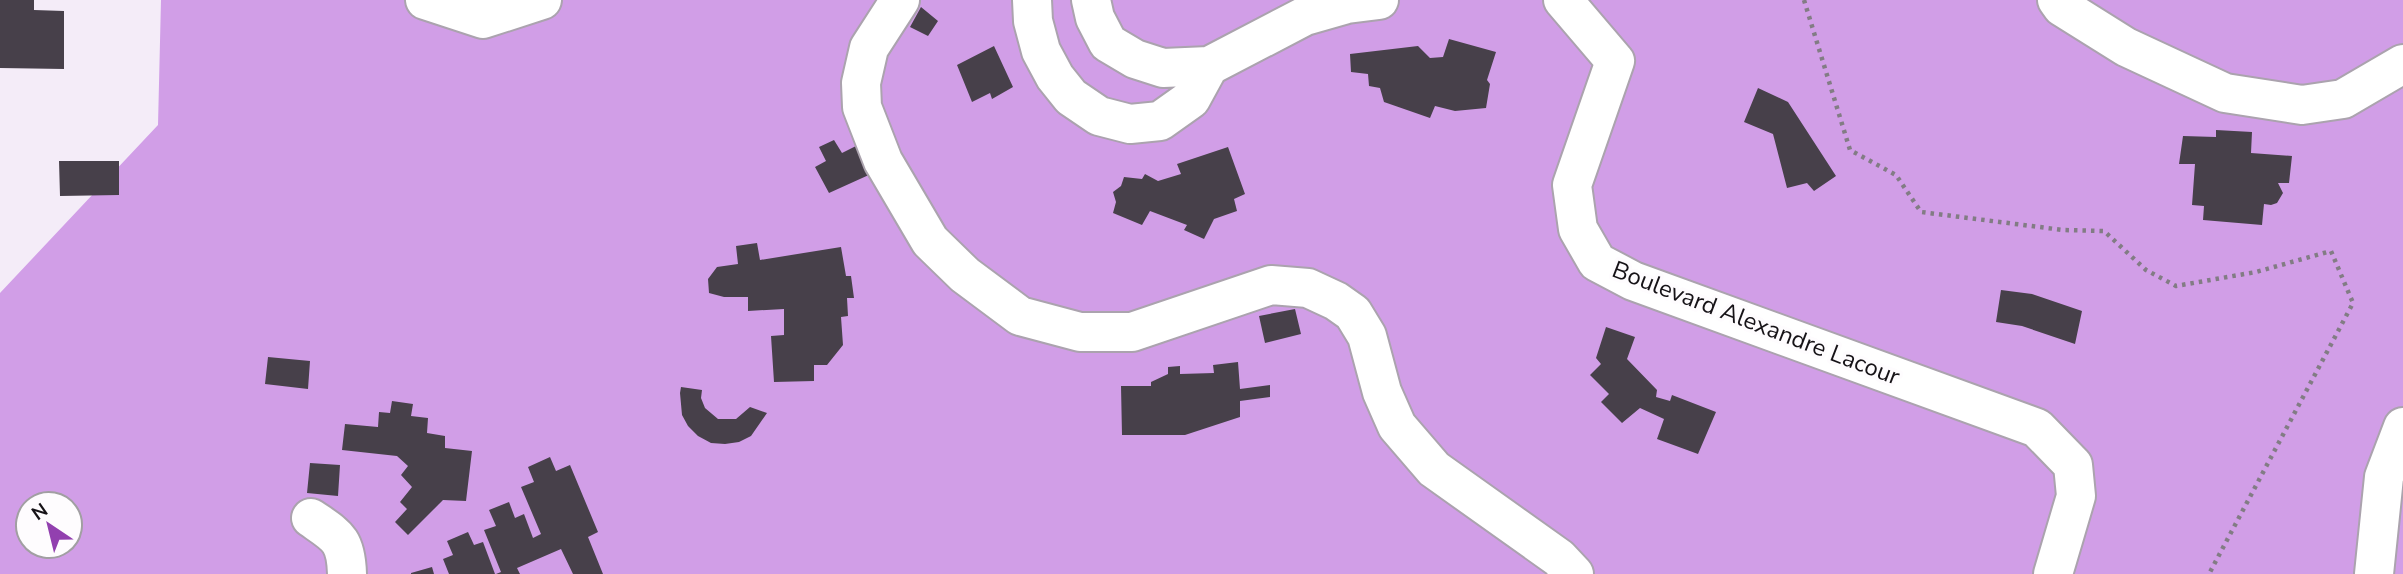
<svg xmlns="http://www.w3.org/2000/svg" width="2403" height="574" font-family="'Nunito Sans',sans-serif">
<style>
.forest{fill:#d19ee7;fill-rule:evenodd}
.building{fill:#47404a}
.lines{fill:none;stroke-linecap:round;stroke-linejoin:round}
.minor-casing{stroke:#aba3ae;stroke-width:42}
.path{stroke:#827c84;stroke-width:4.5;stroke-dasharray:3.5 5;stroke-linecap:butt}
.minor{stroke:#fff;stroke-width:38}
.labels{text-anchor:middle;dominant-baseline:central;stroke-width:7;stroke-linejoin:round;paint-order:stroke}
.street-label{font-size:24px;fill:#161317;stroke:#fefcfe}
</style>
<rect width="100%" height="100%" fill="#f4ecf8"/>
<path class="forest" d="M161 0H2403V574H0V293L158 125ZM28 504H70V546H28Z"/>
<path class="building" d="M0 0H34V10L64 11V69L0 68Z
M921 7 938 21 928 36 910 27Z
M1449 39 1496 52 1487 80 1490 84 1486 108 1455 111 1435 106 1430 118 1384 102 1380 88 1369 86 1368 74 1351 72 1350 54 1418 46 1430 58 1443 57Z
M994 46 1013 87 992 99 990 93 972 102 957 65Z
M1758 88 1788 102 1836 176 1814 191 1807 183 1787 188 1773 134 1744 122Z
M2216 130 2252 132 2251 153 2292 156 2289 183H2278L2283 193 2277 203 2271 205 2264 204 2262 225 2203 220 2204 206 2192 205 2195 164H2179L2183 136 2216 137Z
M834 140 842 153 858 145 871 174 829 193 815 167 826 161 819 147Z
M1228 147 1245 194 1234 199 1237 211 1214 219 1204 239 1184 230 1187 225 1150 211 1142 225 1113 213 1116 202 1113 192 1121 186 1124 177 1142 179 1145 174 1158 181 1181 174 1177 164Z
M59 161H119V195L60 196Z
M757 243 760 260 841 247 846 276H851L854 298H847L848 316 841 317 843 345 827 365H814V381L774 382 771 336 784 335V309L748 311V297H724L709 293 708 279 717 267 738 264 736 246Z
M2001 290 2032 294 2082 311 2075 344 2022 326 1996 322Z
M1295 309 1301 334 1265 343 1259 316Z
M1606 327 1635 337 1627 359 1657 390 1656 397 1670 401 1672 395 1716 412 1698 454 1657 439 1664 419 1640 408 1622 423 1601 402 1609 394 1590 375 1601 364 1596 358Z
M268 357 310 361 308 389 265 384Z
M1238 362 1240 389 1270 385V397L1240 401V417L1185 435H1122L1121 386H1151V382L1168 374V367L1180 366V374L1214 373 1213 365Z
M681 387 702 390 701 398 705 408 718 419H736L750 407 767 413 751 436 739 442 725 444 711 443 698 436 688 426 682 415 680 393Z
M392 401 413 404 411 416 428 418 427 433 445 436V448L472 451 466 501 443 500 408 535 395 522 407 509 400 502 412 487 401 475 408 466 397 456 342 450 345 424 378 427 379 412 390 413Z
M550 457 556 471 570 465 598 532 588 537 603 574H573L561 549 517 568 520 574H496L501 572 484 530 496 526 489 510 509 502 515 518 524 514 533 538 541 534 521 487 534 482 528 467Z
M310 463 340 465 338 496 307 493Z
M468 532 474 545 483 542 495 574H449L443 559 453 555 447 541Z
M432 567 434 574H411V573Z"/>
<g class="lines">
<g class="minor-casing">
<path id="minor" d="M425 0 483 19 542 0
M900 0 869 48 861 83 862 107 883 161 930 241 965 275 1020 316 1080 332H1132L1271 285 1308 288 1336 301 1353 313 1367 336 1382 392 1397 426 1434 469 1559 558 1574 574
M1032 0 1033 21 1041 51 1055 77 1071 97 1099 116 1130 124 1160 121 1191 99 1209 66
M1091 0 1095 18 1108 43 1135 59 1163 68 1209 66 1305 16 1347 4 1379 0
M1563 0 1615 61 1572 185 1578 229 1597 262 1633 281 2037 428 2073 465 2076 496 2053 574
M2057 0 2062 7 2126 47 2225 93 2302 105 2343 99 2403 64
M311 518C337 536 346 539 347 574
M2374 574 2384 477 2403 427"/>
</g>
<path class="path" d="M1804 0 1850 150 1896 175 1921 212 2063 230 2104 231 2146 270 2176 286 2256 272 2331 251 2353 303 2209 574"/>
<use href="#minor" class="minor"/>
</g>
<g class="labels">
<g class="street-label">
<text transform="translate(1756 323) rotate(21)">Boulevard Alexandre Lacour</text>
</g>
</g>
<g transform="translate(49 525) rotate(325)"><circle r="33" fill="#fefcfe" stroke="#a19fa2" stroke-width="2"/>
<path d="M0-5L12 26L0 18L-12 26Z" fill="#9240af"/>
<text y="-10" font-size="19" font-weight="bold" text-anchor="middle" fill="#161317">N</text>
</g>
</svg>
